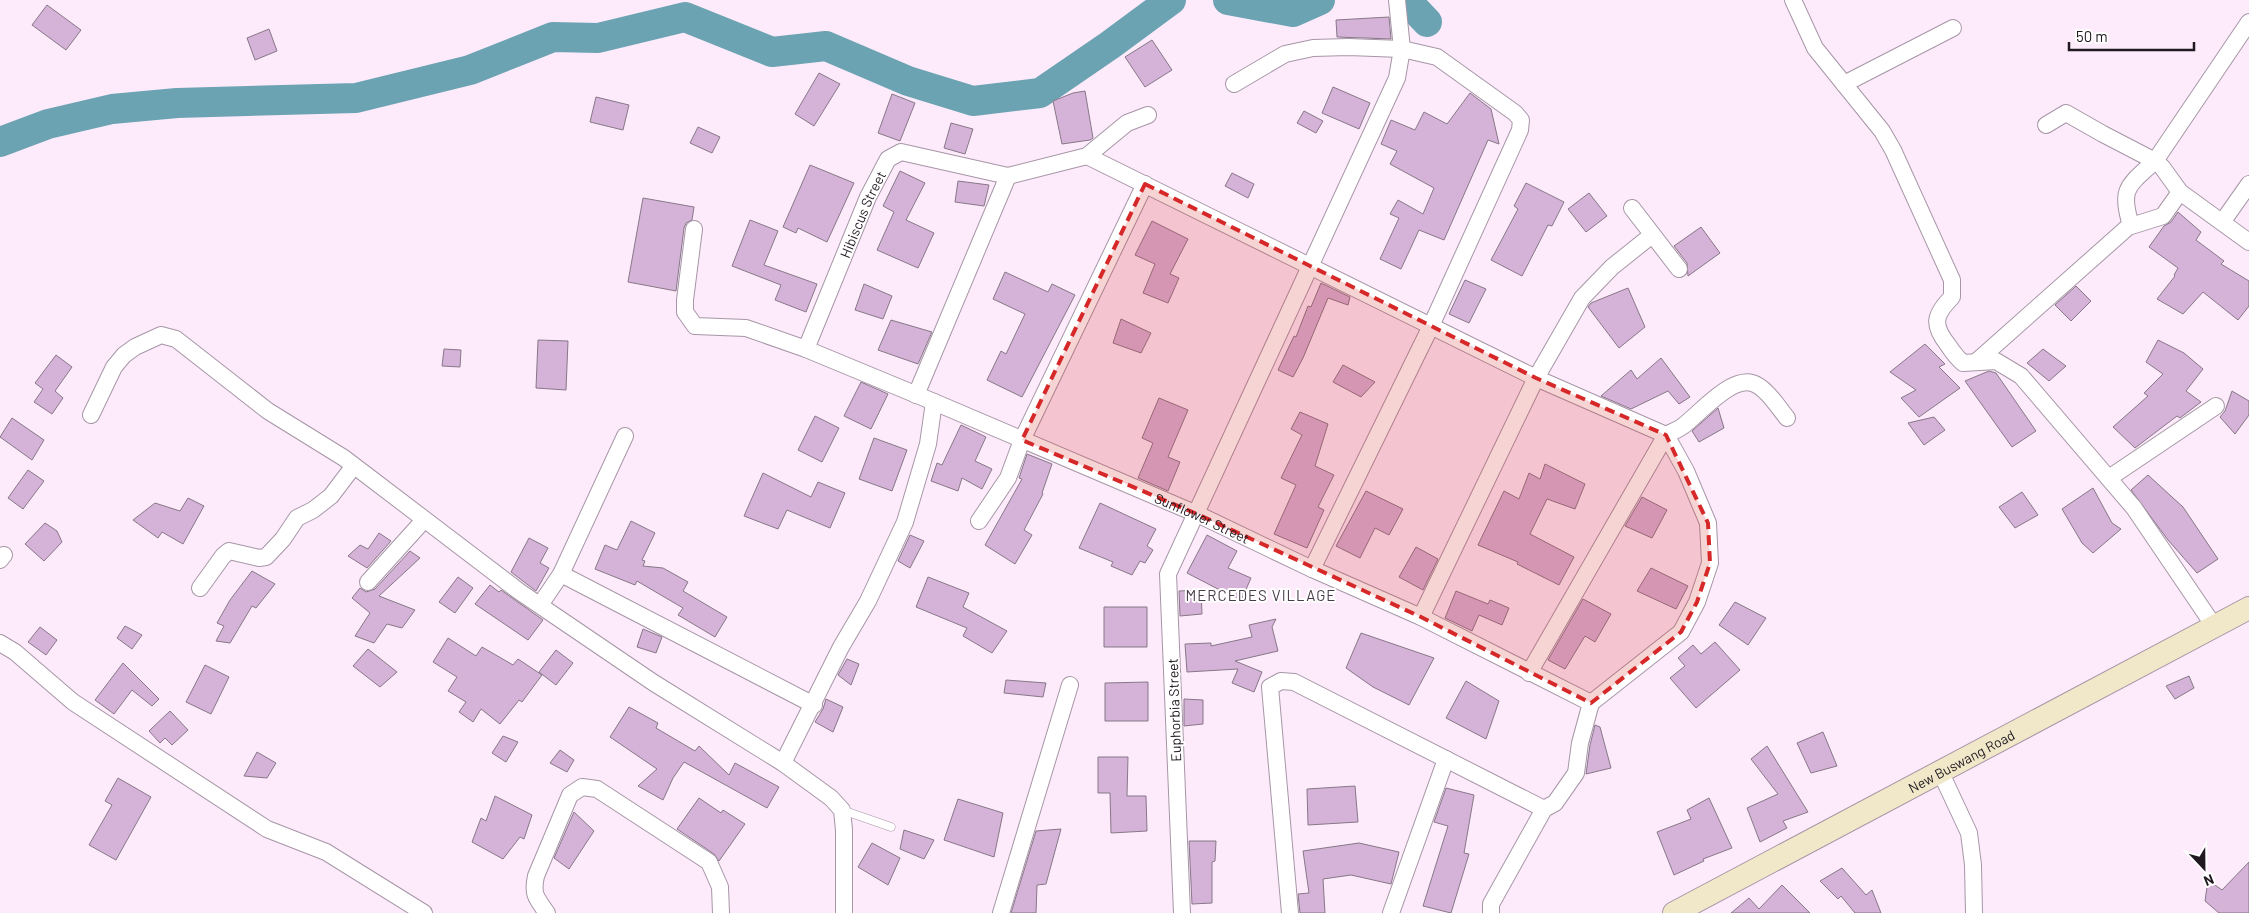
<svg xmlns="http://www.w3.org/2000/svg" width="2249" height="913" font-family="Barlow,sans-serif">
<style>
.lines{fill:none;stroke-linecap:round;stroke-linejoin:round}
.river{stroke:#6ba3b2;stroke-width:30}
.building{fill:#d5b2d7;stroke:#877887}
.lane-casing{stroke:#a696a6;stroke-width:9}
.street-casing{stroke:#a696a6;stroke-width:18}
.secondary-casing{stroke:#a696a6;stroke-width:24}
.lane{stroke:#fff;stroke-width:8}
.street{stroke:#fff;stroke-width:16}
.secondary{stroke:#f1e8ca;stroke-width:22}
.marked{fill:#d62828;fill-opacity:0.2;stroke:#d62828;stroke-width:4;stroke-dasharray:10 6;stroke-linejoin:round}
.labels{text-anchor:middle;dominant-baseline:central;stroke-width:4;stroke-linejoin:round;paint-order:stroke}
.street-label{font-size:14px;fill:#201a20;stroke:#fff}
.neighbourhood-label{font-size:15px;letter-spacing:1px;fill:#493b49;stroke:#fff}
</style>
<rect width="100%" height="100%" fill="#fdebfc"/>
<g class="lines">
<path class="river" d="M1228 0 1293 12 1320 0
M1406 0 1427 22
M0 142 48 124 112 109 177 103 356 98 470 70 553 37 598 38 685 17 772 52 826 46 908 81 973 101 1040 93 1110 45 1171 0"/>
</g>
<path class="building" d="M47 5 81 30 66 50 32 25Z
M1389 17 1391 39 1337 37 1336 20Z
M269 29 277 51 255 60 247 38Z
M1152 40 1172 70 1145 87 1125 57Z
M819 73 840 84 814 126 795 114Z
M1333 87 1370 103 1359 129 1322 113Z
M1085 91 1093 138 1090 140 1062 144 1053 101 1073 93Z
M1470 93 1491 109 1499 144 1488 140 1444 240 1419 230 1401 269 1380 259 1399 218 1390 214 1398 200 1423 214 1434 188 1390 164 1397 151 1381 144 1391 120 1415 130 1424 112 1447 124Z
M892 94 915 103 900 141 878 133Z
M596 97 629 105 623 130 590 122Z
M1304 111 1323 121 1316 133 1297 123Z
M951 123 973 129 965 154 944 148Z
M698 127 720 137 712 153 690 143Z
M810 165 854 183 827 242 798 228 796 233 783 227Z
M900 171 925 183 906 220 934 233 918 268 877 250 894 212 883 206Z
M1232 173 1254 184 1248 198 1225 186Z
M958 181 989 185 984 206 955 202Z
M1526 183 1564 202 1552 226 1548 225 1522 276 1491 260 1518 209 1514 206Z
M1589 193 1607 216 1586 232 1568 209Z
M643 198 694 207 692 220 686 223 684 228 676 291 628 282Z
M2178 212 2201 232 2196 240 2224 261 2221 264 2249 281V306L2238 320 2203 292 2183 314 2157 299 2175 276 2174 275 2178 268 2149 247 2164 226 2171 222Z
M750 220 778 231 764 265 817 284 806 312 775 300 781 285 732 266Z
M1152 221 1188 239 1170 274 1179 278 1168 303 1143 293 1155 264 1135 255Z
M1701 227 1720 253 1688 276 1687 263 1674 246Z
M1005 272 1048 292 1052 284 1075 295 1022 397 987 380 1001 351 1006 354 1025 314 993 299Z
M1465 280 1486 289 1469 323 1449 314Z
M1321 283 1350 297 1348 305 1328 298 1303 358 1293 377 1278 370 1294 336 1296 337 1308 306 1311 307Z
M864 284 892 296 883 319 855 310Z
M2076 286 2091 301 2071 321 2055 305Z
M1628 288 1645 327 1619 348 1588 307 1591 303Z
M1121 319 1151 333 1141 353 1113 343Z
M891 320 932 332 918 364 878 350Z
M538 340 568 341 566 390 536 388Z
M2158 340 2184 353 2203 369 2186 391 2201 402 2180 418 2177 416 2135 448 2113 427 2148 396 2144 393 2163 374 2146 362Z
M1925 344 1945 364 1939 367 1960 388 1919 417 1901 398 1916 390 1890 372Z
M444 349 461 350 460 367 442 366Z
M2043 349 2066 366 2049 381 2027 363Z
M56 355 72 367 55 391 63 398 52 414 34 402 43 389 35 383Z
M1661 358 1690 397 1679 404 1668 391 1631 409 1601 396 1631 370 1637 379Z
M1343 365 1375 382 1361 397 1333 382Z
M1989 371 1996 373 2036 431 2012 447 1965 381Z
M861 382 888 394 871 429 844 416Z
M2232 391 2249 401V415L2235 434 2220 417 2225 411Z
M1159 398 1188 410 1168 457 1180 462 1168 491 1138 478 1153 443 1142 438Z
M1718 408 1724 428 1699 442 1692 431Z
M1300 412 1328 424 1315 466 1334 475 1318 507 1324 510 1307 548 1274 534 1296 485 1281 478 1302 435 1291 429Z
M815 416 839 428 822 462 798 450Z
M1934 417 1945 430 1924 445 1908 423Z
M12 418 44 440 32 460 0 437Z
M961 425 986 437 975 461 992 469 982 489 962 478 958 491 931 481 937 463 942 465Z
M874 438 907 450 892 491 859 479Z
M1027 454 1052 464 1042 493 1043 494 1024 530 1032 535 1015 564 985 545 1022 479 1019 478Z
M1545 464 1585 484 1575 509 1547 499 1530 534 1574 557 1559 585 1517 564 1518 562 1478 545 1504 491 1519 499 1529 473 1540 479Z
M28 470 44 481 23 509 8 498Z
M763 473 811 497 818 482 845 493 830 528 787 510 778 529 744 516Z
M2148 475 2183 507 2218 559 2197 573 2168 540 2131 490Z
M2093 488 2112 523 2121 529 2093 553 2082 543 2062 509Z
M1366 491 1403 509 1389 535 1375 528 1360 558 1336 546Z
M2022 492 2038 515 2015 528 1999 507Z
M1642 497 1667 510 1652 538 1625 526Z
M188 498 204 506 183 544 162 532 158 538 133 520 155 503 180 511Z
M1100 503 1156 529 1147 546 1153 550 1145 563 1140 561 1132 575 1111 566 1113 562 1079 548Z
M631 521 655 533 642 560 645 561 643 566 663 568 688 582 683 591 727 617 715 637 678 615 683 608 637 581 635 585 595 569 605 545 617 550Z
M45 523 57 531 62 542 44 561 25 544Z
M379 533 391 541 367 568 348 556 360 545 368 549Z
M910 535 924 541 910 568 898 561Z
M1207 535 1237 551 1228 568 1251 578 1241 601 1187 573Z
M529 538 548 548 540 563 549 568 536 591 511 572Z
M1416 547 1438 559 1423 590 1399 577Z
M410 551 420 558 379 596 415 610 402 628 387 624 374 643 355 636 370 613 352 598 360 588 366 592 375 589Z
M1651 568 1688 586 1676 609 1637 591Z
M252 571 275 584 256 608 252 606 230 643 216 641 224 626 217 623 230 600Z
M458 577 473 588 455 613 439 602Z
M928 577 969 593 963 607 1007 631 992 653 963 636 967 628 916 607Z
M490 585 499 592 501 590 543 620 528 640 475 604Z
M1201 590 1202 614 1180 616 1179 591Z
M1456 591 1488 604 1490 600 1509 608 1502 625 1479 615 1472 631 1445 618Z
M1583 599 1611 614 1595 642 1585 636 1565 669 1548 660Z
M1735 602 1766 618 1748 645 1719 625Z
M1104 607H1147V647H1104Z
M1276 619 1272 627 1278 651 1235 661 1262 672 1254 692 1232 683 1238 669 1187 672 1185 644 1211 643V646L1252 637 1249 625Z
M125 626 142 635 132 649 117 638Z
M40 627 57 640 46 655 28 642Z
M643 629 662 637 656 653 637 647Z
M1361 633 1434 658 1409 705 1373 687 1346 668Z
M448 638 476 656 482 647 513 665 518 659 542 675 522 702 519 700 500 724 481 709 473 722 459 712 466 702 448 691 457 677 433 662Z
M1715 642 1740 670 1696 708 1670 678 1685 666 1678 658 1693 645 1701 654Z
M368 649 397 672 380 687 353 666Z
M556 650 573 663 556 685 539 672Z
M847 659 859 664 851 685 838 675Z
M123 663 159 699 152 706 132 690 114 714 95 700Z
M205 665 229 677 211 714 186 702Z
M2189 676 2194 688 2175 699 2166 686Z
M1006 680 1046 683 1043 697 1004 693Z
M1466 681 1499 701 1486 739 1446 718Z
M1148 682V721H1105V683Z
M826 699 843 707 833 732 815 722 823 709Z
M1184 699 1203 700V724L1184 726Z
M629 707 658 723 656 728 695 751 699 746 729 775 735 763 779 787 767 808 684 762 673 778 663 800 638 786 657 769 610 737Z
M170 711 188 730 172 745 165 738 160 743 149 731Z
M1595 725 1600 727 1611 768 1586 774 1590 745Z
M1823 732 1837 766 1811 773 1797 743Z
M503 736 518 742 506 762 492 753Z
M1767 746 1808 812 1783 821 1787 828 1760 842 1747 808 1778 794 1751 759Z
M560 750 574 760 567 772 550 763Z
M257 752 276 763 267 778 244 776Z
M1098 757H1128L1127 796H1146L1147 831 1111 833 1110 793H1098Z
M118 778 151 797 116 860 89 845 112 805 105 801Z
M1355 786 1358 822 1308 825 1307 789Z
M1446 788 1474 795 1464 853 1469 854 1451 913 1423 906 1448 826 1434 822Z
M495 796 532 815 524 839 520 837 503 859 472 842 481 818 486 821Z
M699 798 721 813 723 810 745 824 719 861 714 854 677 829Z
M1709 798 1732 848 1703 859 1704 861 1674 875 1657 832 1691 819 1687 810Z
M958 799 1003 813 994 857 944 840Z
M574 812 594 831 569 869 554 858Z
M1061 829 1046 884 1037 885 1036 913H1011L1036 831Z
M904 830 934 840 924 859 900 849Z
M1189 841H1216L1215 861 1212 862V903L1192 904Z
M872 843 900 858 888 885 858 867Z
M1359 843 1399 852 1391 884 1351 875 1323 879 1325 913H1300L1298 894 1309 893 1303 851Z
M2249 862V913H2219L2205 901 2208 880 2222 890Z
M1842 868 1866 895 1872 890 1881 913H1855L1841 896 1838 899 1820 881Z
M1782 885 1810 913H1731L1749 898 1759 909Z"/>
<g class="lines">
<g class="lane-casing">
<path id="lane" d="M842 810 891 827"/>
</g>
<g class="street-casing">
<g id="street">
<path d="M1793 0 1815 48 1882 131 1893 150 1952 280V297C1934 315 1932 325 1948 345 1952 351 1957 358 1963 363L1996 361 2021 376 2134 508 2214 626"/>
<path d="M2249 22 2155 161 2162 167 2180 192 2249 242"/>
<path d="M1234 84 1285 54 1313 48 1348 47 1402 49 1437 57 1515 113 1521 120 1520 130 1431 326 1312 569"/>
<path d="M1844 84 1953 28"/>
<path d="M2046 125 2066 113 2103 134 2155 161C2129 185 2119 188 2131 225"/>
<path d="M1087 156 1536 378 1666 435 1686 471 1708 523 1710 563 1697 602 1681 632 1591 703 1580 743 1576 773 1555 803 1544 809 1491 904V913"/>
<path d="M1632 208 1679 269"/>
<path d="M2223 221 2249 184"/>
<path id="s1" d="M694 229 685 300V312L695 326 746 328 806 349 934 402 1197 514 1312 569 1421 617 1591 703"/>
<path id="s2" d="M806 349 868 197 888 159 901 152 1008 176 1087 156 1127 123 1148 115"/>
<path d="M1976 362 2128 227 2163 216 2180 192"/>
<path d="M916 395 1008 176"/>
<path d="M91 415 114 367 124 355 135 347 161 335 176 339 268 411 344 458 520 592 654 683 783 763 831 798 842 810 844 830V913"/>
<path d="M2109 478 2216 406"/>
<path d="M979 521 1008 478 1022 440 1145 184"/>
<path d="M0 560 4 555"/>
<path d="M561 574 814 705"/>
<path d="M368 582 424 520"/>
<path d="M200 588 223 556 229 551 259 558 266 557 283 539 297 518 313 510 331 496 353 467"/>
<path d="M540 605 561 574 625 436"/>
<path d="M1421 617 1536 378 1582 298 1612 267 1652 235"/>
<path d="M0 643 15 652 73 702 267 829 326 852 424 913"/>
<path d="M1529 673 1666 435C1671 432 1678 430 1683 426 1699 414 1730 377 1752 383 1766 387 1778 407 1787 418"/>
<path d="M783 763 841 647 868 601 905 522 928 444 934 402"/>
<path d="M1940 771 1969 833 1973 865 1974 913"/>
<path d="M547 913C536 898 532 894 536 876L570 795 582 787 597 789 709 862 720 887 721 913"/>
<path d="M1001 913 1070 685"/>
<path d="M1182 913 1168 574 1397 78 1402 49 1397 0"/>
<path d="M1290 913 1270 687 1281 681 1294 682 1544 809"/>
<path d="M1391 913 1446 759"/>
</g>
</g>
<g class="secondary-casing">
<g id="secondary">
<path id="s3" d="M1674 913 2249 608"/>
</g>
</g>
<use href="#lane" class="lane"/>
<use href="#street" class="street"/>
<use href="#secondary" class="secondary"/>
</g>
<path class="marked" d="M1145 184 1536 378 1666 435 1708 523 1710 563 1697 602 1681 632 1591 703 1421 617 1197 514 1022 440Z"/>
<g class="labels">
<g class="street-label">
<text stroke="none"><textPath href="#s2" startOffset="146">Hibiscus Street</textPath></text>
<text stroke="none"><textPath href="#s1" startOffset="646">Sunflower Street</textPath></text>
<text transform="translate(1174 710) rotate(-92)">Euphorbia Street</text>
<text stroke="none"><textPath href="#s3" startOffset="325">New Buswang Road</textPath></text>
</g>
<g class="neighbourhood-label">
<text x="1261" y="595">MERCEDES VILLAGE</text>
</g>
</g>
<g transform="translate(2204 868) rotate(158)" stroke="#ffffff" stroke-width="4" paint-order="stroke">
<path d="M0-4L9 19L0 12L-9 19Z" fill="#201a20"/>
<text y="-8" font-size="14" font-weight="bold" text-anchor="middle" fill="#201a20">N</text>
</g>
<path d="M2069 42v8h125v-8" fill="none" stroke="#201a20" stroke-width="2.5"/>
<text x="2076" y="42" font-size="15" fill="#201a20" stroke="#ffffff" stroke-width="4" paint-order="stroke">50 m</text>
</svg>
